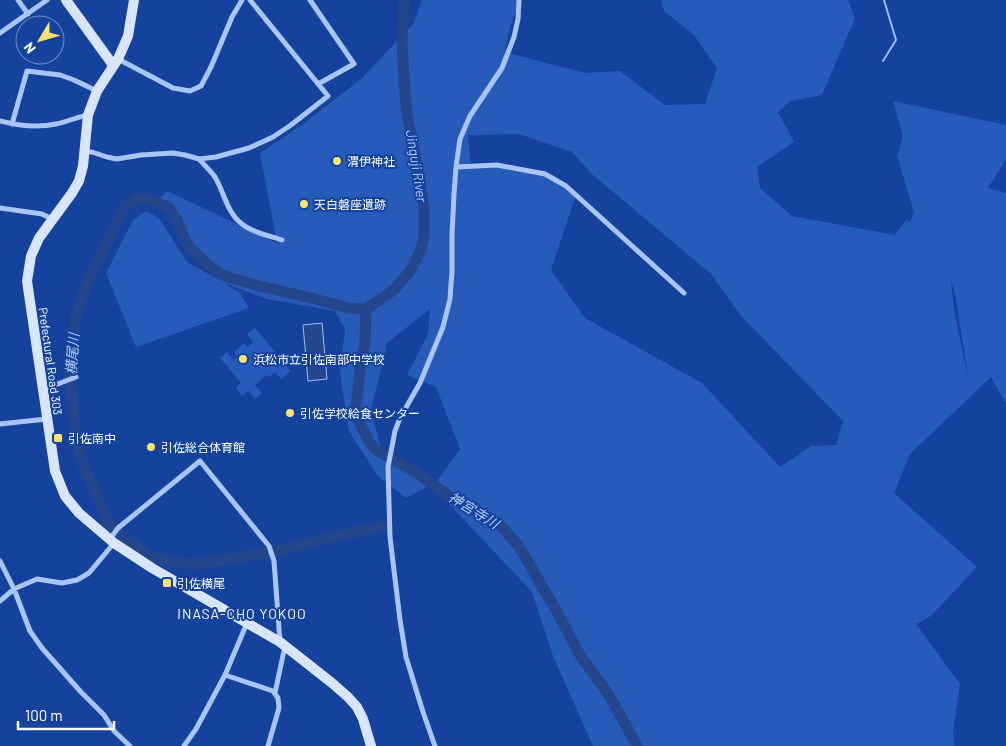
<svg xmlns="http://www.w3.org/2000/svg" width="1006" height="746" font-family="Barlow,'Noto Sans JP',sans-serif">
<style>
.green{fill:#275bba;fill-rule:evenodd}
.water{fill:#25468a;stroke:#9cbdf6}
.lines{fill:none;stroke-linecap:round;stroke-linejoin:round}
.stream{stroke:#9cbdf6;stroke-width:2}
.river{stroke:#25468a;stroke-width:11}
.street{stroke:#aac4f3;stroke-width:5}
.secondary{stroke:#d9e5fd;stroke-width:10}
.poi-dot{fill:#ffe36c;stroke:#14429c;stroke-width:2}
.labels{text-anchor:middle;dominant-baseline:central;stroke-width:4;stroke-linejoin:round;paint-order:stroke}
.poi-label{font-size:12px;fill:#fff;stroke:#14429c;text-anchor:start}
.street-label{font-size:12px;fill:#fff;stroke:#14429c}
.water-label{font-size:14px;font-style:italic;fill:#b6cffa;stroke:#14429c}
.neighbourhood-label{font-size:14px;letter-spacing:1px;fill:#fff;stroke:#14429c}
</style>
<rect width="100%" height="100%" fill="#14429c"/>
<path class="green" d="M422 0H523C512 11 506 43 504 59L508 53 585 73 620 71 665 105 705 104 717 68 694 35 664 11 661 0H848L855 18 822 95 791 101 778 112 794 142 757 167 760 188 792 216 895 235 907 219 910 222 914 212 897 156 903 136 893 101 1006 125V159L988 188 1006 193V404L991 377 910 454 894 493 977 567 931 616 916 624 960 684 953 732 954 746H593L553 656 532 592 433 487 460 449 436 387 407 375 428 334 430 309 386 344 385 355 371 410 383 458 432 484 406 498 377 475 349 431 340 372 345 329 335 311 267 299 224 283 240 293 249 308 136 347 106 273 133 220 146 211 159 218 187 262 217 279 194 259 158 200 167 191 277 243 260 153 302 125 361 79 413 24ZM519 134 572 152 593 175 711 274 742 317 843 421 836 445 811 446 780 467 702 383 585 318 551 270 576 195 545 174 500 165H471L468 135ZM951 281 955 293 969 382 954 310Z
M255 328 291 371 281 379 275 372 270 377 267 375 255 385 262 393 255 399 248 391 242 396 236 388 241 383 220 358 227 352 234 360 238 357 234 352 244 343 247 347 253 342 247 334Z"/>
<path class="water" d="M322 323 327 379 308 381 303 325Z"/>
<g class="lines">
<path class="stream" d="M883 61 896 40 884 0"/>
<path class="river" d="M404 0 402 40 404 81 407 115 415 153 424 208V234L421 250 410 271 394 290 366 309 365 342 360 368 356 408 358 420 370 443 376 450 417 473 452 498 499 524 518 545 556 610 580 655 609 695 637 746
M366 309 348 308 311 298 255 285 222 275 207 264 190 248 182 233 177 220 168 207 147 198 137 199 126 205 119 217 86 286 76 317 69 367 76 437 81 459 109 524 121 535 148 555 162 560 180 563 198 564 272 552 355 532 388 526"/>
<path class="street" d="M18 0 28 14
M310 0 354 64 318 84
M0 33 47 0
M118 59 173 88 190 91 201 86 211 67 232 17 242 0
M0 121C19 126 37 128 56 124 67 122 77 117 88 115
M12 124 27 71 60 75 74 80 97 91
M84 152H92L107 157 117 159 141 155 173 153 185 155 199 159 216 157 249 148 273 137 291 125 328 96 250 0
M199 159C204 165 211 171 215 177 224 192 227 213 242 224 253 233 270 236 282 240
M456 167 497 165 545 174 566 186 684 293
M0 208 42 214 52 219
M42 390 76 377
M0 424 47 419
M110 539 118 528 200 461 269 546 274 561 280 642
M0 561 14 589 30 631 42 648 80 691 104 715 114 731 130 746
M0 601 14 589 37 579 62 583 77 580 89 573 114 543
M225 675 273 691 278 698 279 708 268 746
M275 693 285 646
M184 746 196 729 225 675 247 623
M435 746 423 712 406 657 400 620 390 537 388 467 395 431 400 418 420 383 443 327 450 299 452 271V235L454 194 456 167 460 139 470 116 502 68 514 37 518 19 519 0"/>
<path class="secondary" d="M66 0 113 65
M134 0 128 36 118 59 97 91 88 115 83 166 79 181 72 193 39 238 31 256 27 281 55 471 65 496 79 513 114 543 152 568 280 642 332 683 348 697 357 707 363 719 371 746"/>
</g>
<g class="poi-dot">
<circle cx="337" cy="161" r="5"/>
<circle cx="304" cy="204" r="5"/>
<circle cx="243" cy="359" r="5"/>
<circle cx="290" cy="413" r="5"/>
<rect x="53" y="433" width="10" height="10" rx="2.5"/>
<circle cx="151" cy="447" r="5"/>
<rect x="162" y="578" width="10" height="10" rx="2.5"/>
</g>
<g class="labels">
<g class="poi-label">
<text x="347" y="161">渭伊神社</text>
<text x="314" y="204">天白磐座遺跡</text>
<text x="253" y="359">浜松市立引佐南部中学校</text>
<text x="300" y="413">引佐学校給食センター</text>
<text x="68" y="438">引佐南中</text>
<text x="161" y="447">引佐総合体育館</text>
<text x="177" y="583">引佐横尾</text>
</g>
<g class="street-label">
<text transform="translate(51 361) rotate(82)">Prefectural Road 303</text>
</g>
<g class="water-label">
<text transform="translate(417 166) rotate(81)">Jinguji River</text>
<text transform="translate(72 354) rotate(-86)">横尾川</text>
<text transform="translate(474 510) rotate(32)">神宮寺川</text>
</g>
<g class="neighbourhood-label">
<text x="242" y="613">INASA-CHO YOKOO</text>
</g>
</g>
<g transform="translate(40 40) rotate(232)"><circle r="24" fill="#14429c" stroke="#728ec4"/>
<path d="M0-4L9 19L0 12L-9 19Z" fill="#ffe36c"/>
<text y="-8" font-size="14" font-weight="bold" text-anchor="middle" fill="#ffffff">N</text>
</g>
<path d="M18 721v8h96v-8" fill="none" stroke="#ffffff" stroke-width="2.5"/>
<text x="25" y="721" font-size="15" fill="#ffffff" stroke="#14429c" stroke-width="4" paint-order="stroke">100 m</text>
</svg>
